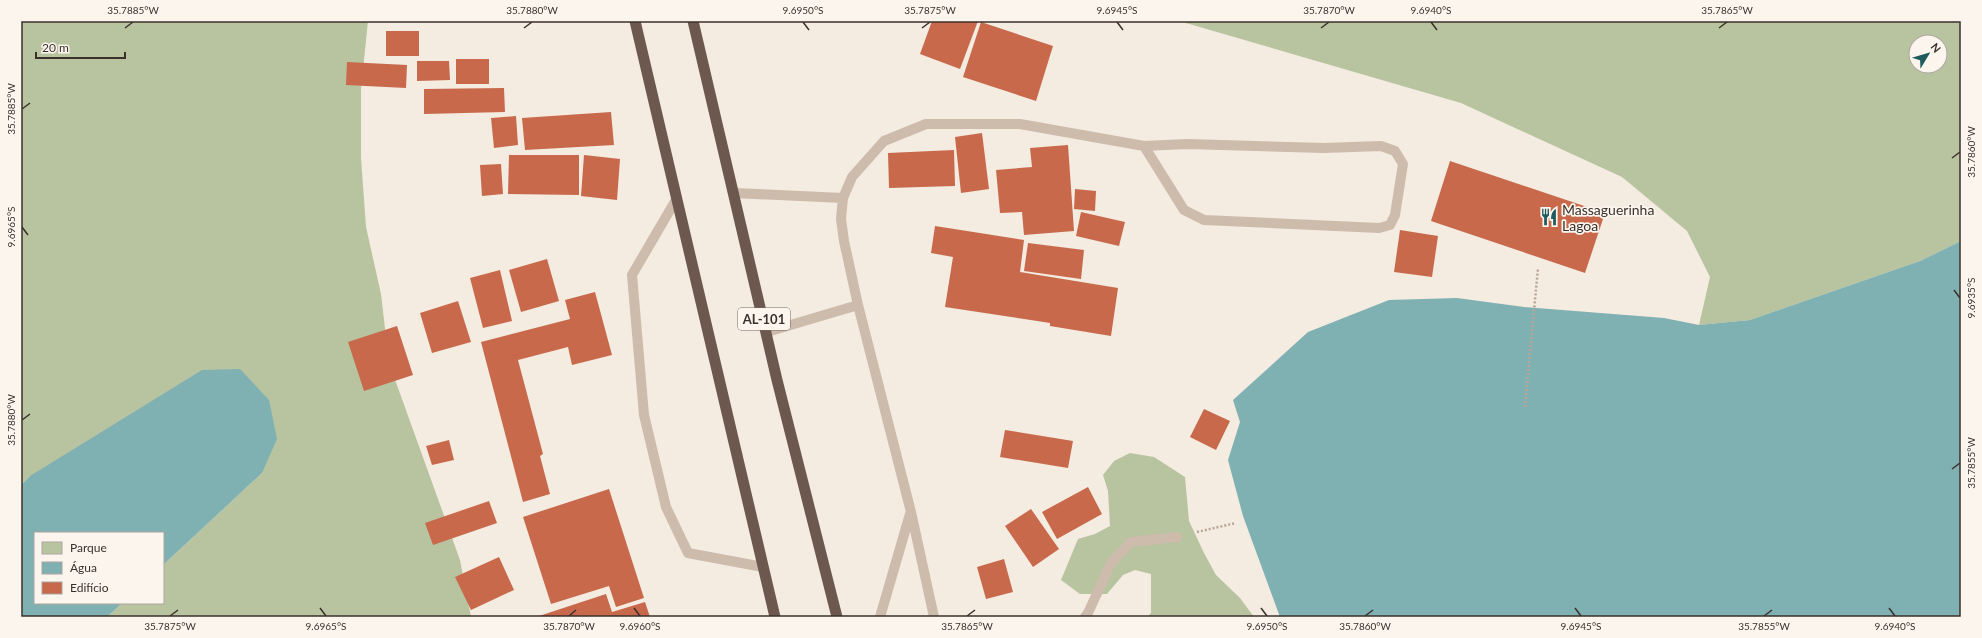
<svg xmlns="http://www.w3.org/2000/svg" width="1982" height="638" font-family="Lato,sans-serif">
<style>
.green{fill:#b8c4a0;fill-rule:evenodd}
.water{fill:#7fb0b2}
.building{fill:#c8694b}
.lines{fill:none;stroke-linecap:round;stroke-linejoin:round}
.path{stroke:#b9a596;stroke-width:2.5;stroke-dasharray:2 2;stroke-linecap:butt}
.service{stroke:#cdbbac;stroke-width:10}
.trunk{stroke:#6c584f;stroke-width:11}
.ticks{fill:none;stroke:#3b302b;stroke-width:1.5}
.labels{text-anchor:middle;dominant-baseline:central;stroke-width:3.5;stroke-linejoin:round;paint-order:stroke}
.shield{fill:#fbf5ee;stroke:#756b66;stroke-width:1}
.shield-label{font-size:13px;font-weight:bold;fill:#3b302b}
.poi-label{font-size:14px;fill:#3b302b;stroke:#fbf5ee;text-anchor:start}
.neatline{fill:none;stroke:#3b302b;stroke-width:1.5}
.ticks-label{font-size:10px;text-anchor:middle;fill:#3b302b}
</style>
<rect width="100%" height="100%" fill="#f4ebe1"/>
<path class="green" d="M21 21H368L361 89V158L366 227 381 294 389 363 460 560 471 617H107L122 603H163V565L262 473 30 476 21 485Z
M1179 21H1961V241L1920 261 1750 320 1699 325 1710 277 1687 231 1622 177 1461 103ZM1916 42H1940V66H1916Z
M1130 453 1154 457 1185 477 1189 521 1204 553 1216 575 1240 598 1254 617H1147L1151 613V574L1135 570 1123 575 1107 594H1080L1061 580 1078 539 1095 534 1110 526 1108 491 1103 475 1114 461Z"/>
<path class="water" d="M1961 241V617H1280L1243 516 1228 460 1240 422 1233 400 1308 332 1389 300 1457 298 1524 307 1664 318 1699 325 1750 320 1920 261Z
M240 369 269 400 277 439 262 473 163 565V533H35V603H122L107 617H21V485L30 476 202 370Z"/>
<path class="building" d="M932 21H978L960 69 920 54Z
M981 22 1053 46 1036 101 963 77Z
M386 31H419V56H386Z
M456 59H489V84H456Z
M417 61H449L450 80 417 81Z
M347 62 407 65 406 88 346 85Z
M504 88 505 112 424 114V89Z
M611 112 614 145 525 150 522 118Z
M516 116 518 145 494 148 491 118Z
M982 133 989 189 961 193 955 137Z
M1068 145 1074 231 1024 235 1022 212 1000 213 996 170 1032 167 1030 148Z
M954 150 955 186 889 188 888 153Z
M509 155H579V195L508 194Z
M584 155 620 159 617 200 581 196Z
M1450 161 1605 213 1585 273 1431 221Z
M501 164 503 194 482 196 480 165Z
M1075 189 1096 191 1095 211 1074 209Z
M1081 212 1125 222 1119 246 1076 236Z
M935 226 1024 240 1020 272 1118 288 1111 336 1050 326V323L945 307 953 257 931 253Z
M1400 230 1438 236 1432 277 1394 272Z
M1028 243 1084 250 1081 279 1024 271Z
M547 259 559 301 521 312 509 270Z
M500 270 512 321 483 328 470 278Z
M595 292 612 355 572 365 568 347 518 360 543 454 540 456 550 494 523 502 481 342 570 319 565 300Z
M458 301 471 342 432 353 420 313Z
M397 326 413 375 364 391 348 342Z
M1204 409 1230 421 1216 450 1190 437Z
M1005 430 1073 441 1068 468 1000 457Z
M449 440 454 460 432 465 426 446Z
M1088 487 1102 514 1057 539 1042 512Z
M609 489 644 598 616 607 609 586 551 604 523 517Z
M489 501 497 523 433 545 425 523Z
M1031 509 1059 549 1033 567 1005 526Z
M499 557 514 590 471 610 455 577Z
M1004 559 1013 592 986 599 977 567Z
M606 594 612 612 645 602 650 617H536Z"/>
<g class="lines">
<path class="path" d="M1525 407 1538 268
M1197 532 1236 523"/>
<path class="service" d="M734 193 843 198
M677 198 632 275 644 415 666 507 688 553 763 567
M767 332 858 305
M880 617 910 514
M934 617 911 512 858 305 844 241 841 219 843 198 852 177 884 141 926 124H1020L1144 146 1187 144 1324 148 1381 146 1395 151 1403 164 1395 215 1390 225 1379 228 1204 220 1184 210 1144 146
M1085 617 1088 613 1111 563 1131 542 1177 537"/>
<path class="trunk" d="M635 21 775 617
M693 21 777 380 837 617"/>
</g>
<path class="ticks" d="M803 22 809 30M1117 22 1123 30M1431 22 1437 30M125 28 133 22M524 28 532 22M922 28 930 22M1321 28 1329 22M1719 28 1727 22M22 109 30 103M1952 158 1960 152M22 227 28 235M1954 290 1960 298M22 420 30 414M1952 469 1960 463M320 608 326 616M634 608 640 616M1261 608 1267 616M1575 608 1581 616M1889 608 1895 616M170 616 178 610M569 616 576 610M967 616 975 610M1365 616 1373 610M1764 616 1772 610"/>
<defs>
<g id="restaurant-bare" transform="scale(1.38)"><path d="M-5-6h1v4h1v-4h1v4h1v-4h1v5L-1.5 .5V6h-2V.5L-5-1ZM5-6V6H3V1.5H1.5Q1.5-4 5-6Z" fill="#1f5a5e" stroke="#fbf5ee" stroke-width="2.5" paint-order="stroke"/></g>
</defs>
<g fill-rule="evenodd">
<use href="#restaurant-bare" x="1549" y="217"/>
</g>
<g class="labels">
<rect class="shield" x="738" y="308" width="52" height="22" rx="3"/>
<g class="shield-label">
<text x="764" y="319">AL-101</text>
</g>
<g class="poi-label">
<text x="1562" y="209">Massaguerinha<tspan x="1562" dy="16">Lagoa</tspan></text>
</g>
</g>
<rect width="1982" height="638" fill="none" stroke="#fbf5ee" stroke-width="44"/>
<rect x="34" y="532" width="130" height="72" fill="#fbf5ee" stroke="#aea6a0"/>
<rect x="42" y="542" width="20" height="12" fill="#b8c4a0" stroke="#aea6a0"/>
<text x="70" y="552" font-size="12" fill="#3b302b">Parque</text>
<rect x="42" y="562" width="20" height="12" fill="#7fb0b2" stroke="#aea6a0"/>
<text x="70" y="572" font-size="12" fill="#3b302b">Água</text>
<rect x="42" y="582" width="20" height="12" fill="#c8694b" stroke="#aea6a0"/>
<text x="70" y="592" font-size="12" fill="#3b302b">Edifício</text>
<g transform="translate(1928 54) rotate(52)"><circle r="19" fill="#fbf5ee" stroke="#aea6a0"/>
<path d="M0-3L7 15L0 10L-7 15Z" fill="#1f5a5e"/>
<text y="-6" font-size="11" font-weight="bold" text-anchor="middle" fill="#3b302b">N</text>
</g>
<path d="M36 52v6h89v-6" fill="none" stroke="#3b302b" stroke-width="2"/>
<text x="42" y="52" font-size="12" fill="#3b302b" stroke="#fbf5ee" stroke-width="3" paint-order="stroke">20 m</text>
<rect x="22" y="22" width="1938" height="594" class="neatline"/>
<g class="ticks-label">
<text x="133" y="14">35.7885°W</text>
<text x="532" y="14">35.7880°W</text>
<text x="803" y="14">9.6950°S</text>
<text x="930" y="14">35.7875°W</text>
<text x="1117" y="14">9.6945°S</text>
<text x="1329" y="14">35.7870°W</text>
<text x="1431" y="14">9.6940°S</text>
<text x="1727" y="14">35.7865°W</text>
<text transform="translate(11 109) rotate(-90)" y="4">35.7885°W</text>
<text transform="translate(1971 152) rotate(-90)" y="4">35.7860°W</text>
<text transform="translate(11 227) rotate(-90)" y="4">9.6965°S</text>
<text transform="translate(1971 298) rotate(-90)" y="4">9.6935°S</text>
<text transform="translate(11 420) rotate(-90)" y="4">35.7880°W</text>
<text transform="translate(1971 463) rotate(-90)" y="4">35.7855°W</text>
<text x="170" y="630">35.7875°W</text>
<text x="326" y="630">9.6965°S</text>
<text x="569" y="630">35.7870°W</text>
<text x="640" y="630">9.6960°S</text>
<text x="967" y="630">35.7865°W</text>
<text x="1267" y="630">9.6950°S</text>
<text x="1365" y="630">35.7860°W</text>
<text x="1581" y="630">9.6945°S</text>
<text x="1764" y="630">35.7855°W</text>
<text x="1895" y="630">9.6940°S</text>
</g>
</svg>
